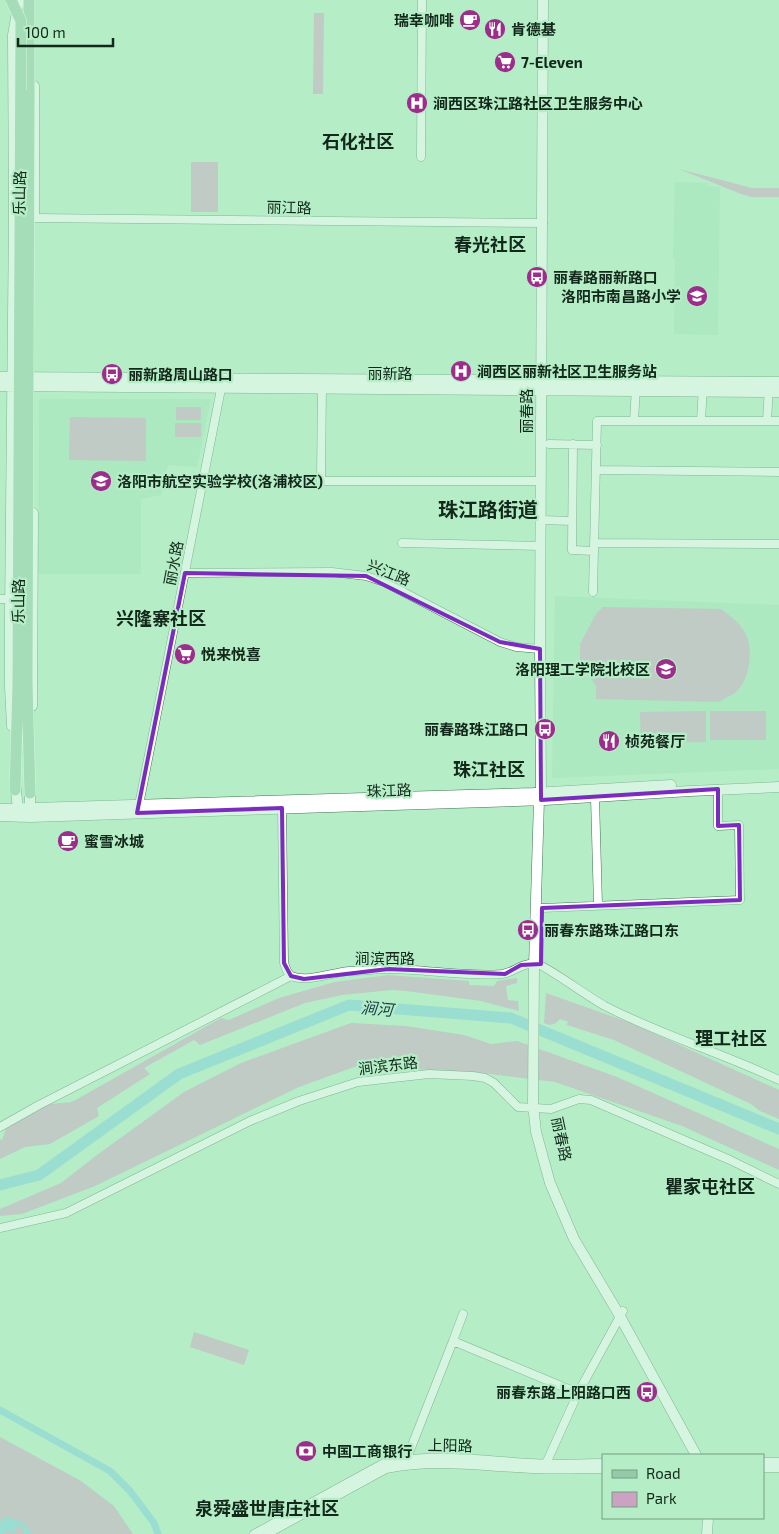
<svg xmlns="http://www.w3.org/2000/svg" width="779" height="1534" font-family="'Exo 2','Noto Sans SC',sans-serif">
<style>
.built{fill:#a3e2b8}
.green{fill:#cca2c2}
.water{fill:#7acade}
.lines{fill:none;stroke-linecap:round;stroke-linejoin:round}
.canal{stroke:#7acade;stroke-width:7}
.river{stroke:#7acade;stroke-width:11}
.street-casing{stroke:#407453;stroke-width:9}
.secondary-casing{stroke:#407453;stroke-width:11}
.primary-casing{stroke:#fff;stroke-width:12}
.street{stroke:#fff;stroke-width:8}
.secondary{stroke:#fff;stroke-width:10}
.primary{stroke:#94c9a9;stroke-width:11}
.primary-bridge-casing{stroke:#fff;stroke-width:12;stroke-linecap:butt}
.primary-bridge{stroke:#94c9a9;stroke-width:11}
.marked{fill:none;stroke:#7b2cbf;stroke-width:4;stroke-linejoin:round}
.labels{text-anchor:middle;dominant-baseline:central;stroke-width:4.5;stroke-linejoin:round;paint-order:stroke}
.poi-label{font-size:15px;font-weight:bold;fill:#12281a;stroke:#b5edc7;text-anchor:start}
.street-label{font-size:15px;fill:#12281a;stroke:#b5edc7}
.water-label{font-size:16px;font-style:italic;fill:#1c424b;stroke:#b5edc7}
.quarter-label{font-size:18px;font-weight:bold;fill:#12281a;stroke:#b5edc7}
.district-label{font-size:20px;font-weight:bold;fill:#12281a;stroke:#b5edc7}
</style>
<rect width="100%" height="100%" fill="#b5edc7"/>
<path class="built" d="M675 182 708 183V186L720 187 718 335 674 334 675 258H673Z
M39 399H211L197 467 168 465 161 495 141 499V574H38Z
M555 596 779 605V769L552 778Z"/>
<path class="green" d="M314 13H324L323 94H313Z
M191 162H218V212H191Z
M679 169 752 188H779V197H751L741 194Z
M176 407H201V420H176Z
M70 417 146 418V461L69 460Z
M175 423H201V437H175Z
M603 607 721 609C731 617 743 625 747 637 753 654 749 680 736 692 731 696 724 698 719 702L596 699V686L580 663V644L596 614Z
M706 711V742L641 743 640 712Z
M710 711H766V740H710Z
M388 975 469 981V985L494 986 497 981 517 978V983L506 986 508 1000 518 1001 519 1011 481 1001 406 991 392 990 342 995 305 1003 200 1045 194 1040 144 1068 150 1074 97 1108 99 1116 50 1144 25 1147 0 1159V1139L2 1140 6 1129 39 1105 72 1102 221 1018 229 1020 279 998 335 982Z
M546 993 631 1023 779 1090V1119L760 1111 751 1104 614 1040 570 1026 566 1024 569 1022 560 1019 556 1023 550 1025 544 1023Z
M351 1023 406 1026 464 1035 491 1044 517 1041 617 1077 779 1149V1170L682 1126 555 1082 482 1073 357 1066 299 1087 95 1186 22 1214 0 1216V1209L61 1183 97 1155 184 1092 241 1063Z
M194 1332 249 1350 244 1365 190 1347Z
M0 1437 81 1481 114 1506 133 1534H0Z"/>
<path class="water" d="M5 1517C18 1521 26 1520 31 1534H23V1528L18 1526 14 1529 15 1534 7 1531 4 1534H0V1523Z"/>
<g class="lines">
<path class="canal" d="M0 1410 110 1471 130 1491 154 1523 158 1534"/>
<path class="river" d="M0 1185 39 1175 179 1074 349 1005 511 1018 779 1129"/>
<g class="street-casing">
<path id="street" d="M421 157 422 0
M34 218 543 223
M322 385 321 481H541
M634 421 636 388
M701 421 703 386
M767 421 769 387
M549 444 597 445
M573 444 572 550 594 551
M596 470 779 472
M541 520 572 521
M402 543 540 546
M594 543 779 544
M185 573 332 572 366 576 384 582 500 642 516 647 540 649
M593 592 597 421H779
M0 599H10
M595 798 598 905
M282 808 284 963 287 971 291 976
M138 810 222 384
M542 908 740 900 739 825 718 826V789
M0 1127 39 1105 291 976C308 983 332 972 350 971 363 971 376 969 388 969 426 969 464 977 502 974 516 972 521 962 537 964 543 964 593 1000 605 1006 661 1035 722 1053 779 1080
M0 1228 66 1213 250 1121 299 1101 358 1082 429 1074 473 1076 485 1078 494 1083 518 1107 551 1109 579 1099 591 1100 730 1160 779 1184
M463 1314 453 1341 578 1393
M763 1462H779
M405 1463 453 1341
M544 1468 578 1393 623 1311
M763 1468H779
M254 1534 384 1463C433 1453 481 1460 530 1463 554 1465 579 1463 603 1463
M267 1534 386 1469C437 1459 482 1467 533 1469 556 1470 580 1469 603 1469"/>
</g>
<g class="secondary-casing">
<path id="secondary" d="M543 0 540 649 541 792 539 800 534 966 533 1104 536 1132 550 1183 574 1239 617 1311 696 1455
M34 214V86
M0 377 779 382
M0 386 779 392
M32 706 33 513
M12 726 10 687V613L14 219 13 35 19 0
M15 783 19 817
M30 786V817
M0 809 533 793 671 785
M0 816 30 817 545 800 690 791 779 787
M707 1534 708 1518"/>
</g>
<g class="primary-casing">
<path id="primary" d="M29 0V95
M27 684 30 793
M15 790 18 685"/>
</g>
<use href="#street" class="street"/>
<use href="#secondary" class="secondary"/>
<use href="#primary" class="primary"/>
<g class="primary-bridge-casing">
<path id="primary-bridge" d="M11 0 21 21 18 685
M27 684 29 95"/>
</g>
<use href="#primary-bridge" class="primary-bridge"/>
</g>
<path d="M0 0H779V1534H0ZM185 573 366 576 500 642 540 649 541 800 718 789V826L739 825 740 900 542 908 541 964 521 965 505 974 388 969 304 979 291 976 284 963 282 808 137 813Z" fill="#b5edc7" fill-opacity=".55" fill-rule="evenodd"/>
<path class="marked" d="M185 573 366 576 500 642 540 649 541 800 718 789V826L739 825 740 900 542 908 541 964 521 965 505 974 388 969 304 979 291 976 284 963 282 808 137 813Z"/>
<defs>
<g id="cafe-disc" transform="scale(1.125)"><circle r="9.5" fill="#9c2d8b" stroke="#b5edc7"/><path d="M-5.5-4.5H6V0H3Q3 3.5 0 3.5H-2.5Q-5.5 3.5-5.5 0ZM3-3.2v2h1.7v-2ZM-6 4.5H4V6H-6Z" fill="#fff"/></g>
<g id="restaurant-disc" transform="scale(1.125)"><circle r="9.5" fill="#9c2d8b" stroke="#b5edc7"/><path d="M-5-6h1v4h1v-4h1v4h1v-4h1v5L-1.5 .5V6h-2V.5L-5-1ZM5-6V6H3V1.5H1.5Q1.5-4 5-6Z" fill="#fff"/></g>
<g id="supermarket-disc" transform="scale(1.125)"><circle r="9.5" fill="#9c2d8b" stroke="#b5edc7"/><path d="M-6-5.5h2.5l.6 2H6L4.5 2H-2.5L-4.4-4H-6ZM-1.5 3.2a1.3 1.3 0 1 0 .1 0ZM3 3.2a1.3 1.3 0 1 0 .1 0Z" fill="#fff"/></g>
<g id="hospital-disc" transform="scale(1.125)"><circle r="9.5" fill="#9c2d8b" stroke="#b5edc7"/><path d="M-5-5h3v3.5h4V-5h3V5h-3V1.5h-4V5h-3Z" fill="#fff"/></g>
<g id="bus-disc" transform="scale(1.125)"><circle r="9.5" fill="#9c2d8b" stroke="#b5edc7"/><path d="M-5-6H5V4H4V6H2V4H-2V6H-4V4H-5ZM-3.5-4V0h7V-4ZM-3.5 1.2v1.5H-2V1.2ZM2 1.2v1.5H3.5V1.2Z" fill="#fff"/></g>
<g id="school-disc" transform="scale(1.125)"><circle r="9.5" fill="#9c2d8b" stroke="#b5edc7"/><path d="M0-5L7-2L0 1L-7-2ZM-4 1L0 2.5L4 1V4Q0 6-4 4Z" fill="#fff"/></g>
<g id="university-disc" transform="scale(1.125)"><circle r="9.5" fill="#9c2d8b" stroke="#b5edc7"/><path d="M0-5L7-2L0 1L-7-2ZM-4 1L0 2.5L4 1V4Q0 6-4 4Z" fill="#fff"/></g>
<g id="bank-disc" transform="scale(1.125)"><circle r="9.5" fill="#9c2d8b" stroke="#b5edc7"/><path d="M-6-4H6V4H-6ZM0-2.3a2.3 2.3 0 1 0 0 4.6a2.3 2.3 0 1 0 0-4.6Z" fill="#fff"/></g>
</defs>
<g fill-rule="evenodd">
<use href="#cafe-disc" x="470" y="20"/>
<use href="#restaurant-disc" x="495" y="29"/>
<use href="#supermarket-disc" x="505" y="62"/>
<use href="#hospital-disc" x="417" y="103"/>
<use href="#bus-disc" x="537" y="277"/>
<use href="#school-disc" x="697" y="296"/>
<use href="#hospital-disc" x="461" y="371"/>
<use href="#bus-disc" x="112" y="374"/>
<use href="#school-disc" x="101" y="481"/>
<use href="#supermarket-disc" x="185" y="654"/>
<use href="#university-disc" x="666" y="669"/>
<use href="#bus-disc" x="545" y="729"/>
<use href="#restaurant-disc" x="609" y="741"/>
<use href="#cafe-disc" x="68" y="841"/>
<use href="#bus-disc" x="528" y="930"/>
<use href="#bus-disc" x="647" y="1392"/>
<use href="#bank-disc" x="306" y="1451"/>
</g>
<g class="labels">
<g class="poi-label">
<text x="454" y="20" text-anchor="end">瑞幸咖啡</text>
<text x="511" y="29">肯德基</text>
<text x="521" y="62">7-Eleven</text>
<text x="433" y="103">涧西区珠江路社区卫生服务中心</text>
<text x="553" y="277">丽春路丽新路口</text>
<text x="681" y="296" text-anchor="end">洛阳市南昌路小学</text>
<text x="477" y="371">涧西区丽新社区卫生服务站</text>
<text x="128" y="374">丽新路周山路口</text>
<text x="117" y="481">洛阳市航空实验学校(洛浦校区)</text>
<text x="201" y="654">悦来悦喜</text>
<text x="650" y="669" text-anchor="end">洛阳理工学院北校区</text>
<text x="529" y="729" text-anchor="end">丽春路珠江路口</text>
<text x="625" y="741">桢苑餐厅</text>
<text x="84" y="841">蜜雪冰城</text>
<text x="544" y="930">丽春东路珠江路口东</text>
<text x="631" y="1392" text-anchor="end">丽春东路上阳路口西</text>
<text x="322" y="1451">中国工商银行</text>
</g>
<g class="street-label">
<text transform="translate(19 193) rotate(-89)">乐山路</text>
<text transform="translate(289 207) rotate(1)">丽江路</text>
<text x="390" y="373">丽新路</text>
<text transform="translate(526 411) rotate(-90)">丽春路</text>
<text transform="translate(173 563) rotate(-79)">丽水路</text>
<text transform="translate(389 572) rotate(22)">兴江路</text>
<text transform="translate(18 601) rotate(-90)">乐山路</text>
<text transform="translate(389 790) rotate(-2)">珠江路</text>
<text x="385" y="958">涧滨西路</text>
<text transform="translate(388 1065) rotate(-7)">涧滨东路</text>
<text transform="translate(562 1139) rotate(78)">丽春路</text>
<text transform="translate(450 1445) rotate(1)">上阳路</text>
</g>
<g class="water-label">
<text transform="translate(377 1008) rotate(5)">涧河</text>
</g>
<g class="quarter-label">
<text x="358" y="141">石化社区</text>
<text x="490" y="244">春光社区</text>
<text x="161" y="618">兴隆寨社区</text>
<text x="489" y="769">珠江社区</text>
<text x="731" y="1038">理工社区</text>
<text x="710" y="1186">瞿家屯社区</text>
<text x="267" y="1508">泉舜盛世唐庄社区</text>
</g>
<g class="district-label">
<text x="488" y="509">珠江路街道</text>
</g>
</g>
<rect x="602" y="1454" width="162" height="65" fill="#b5edc7" stroke="#749e82"/>
<rect x="612" y="1470" width="25" height="8" fill="#94c9a9" stroke="#749e82"/>
<text x="646" y="1479" font-size="15" fill="#12281a">Road</text>
<rect x="612" y="1492" width="25" height="15" fill="#cca2c2" stroke="#749e82"/>
<text x="646" y="1504" font-size="15" fill="#12281a">Park</text>
<path d="M18 38v8h95v-8" fill="none" stroke="#12281a" stroke-width="2.5"/>
<text x="25" y="38" font-size="15" fill="#12281a" stroke="#b5edc7" stroke-width="4" paint-order="stroke">100 m</text>
</svg>
